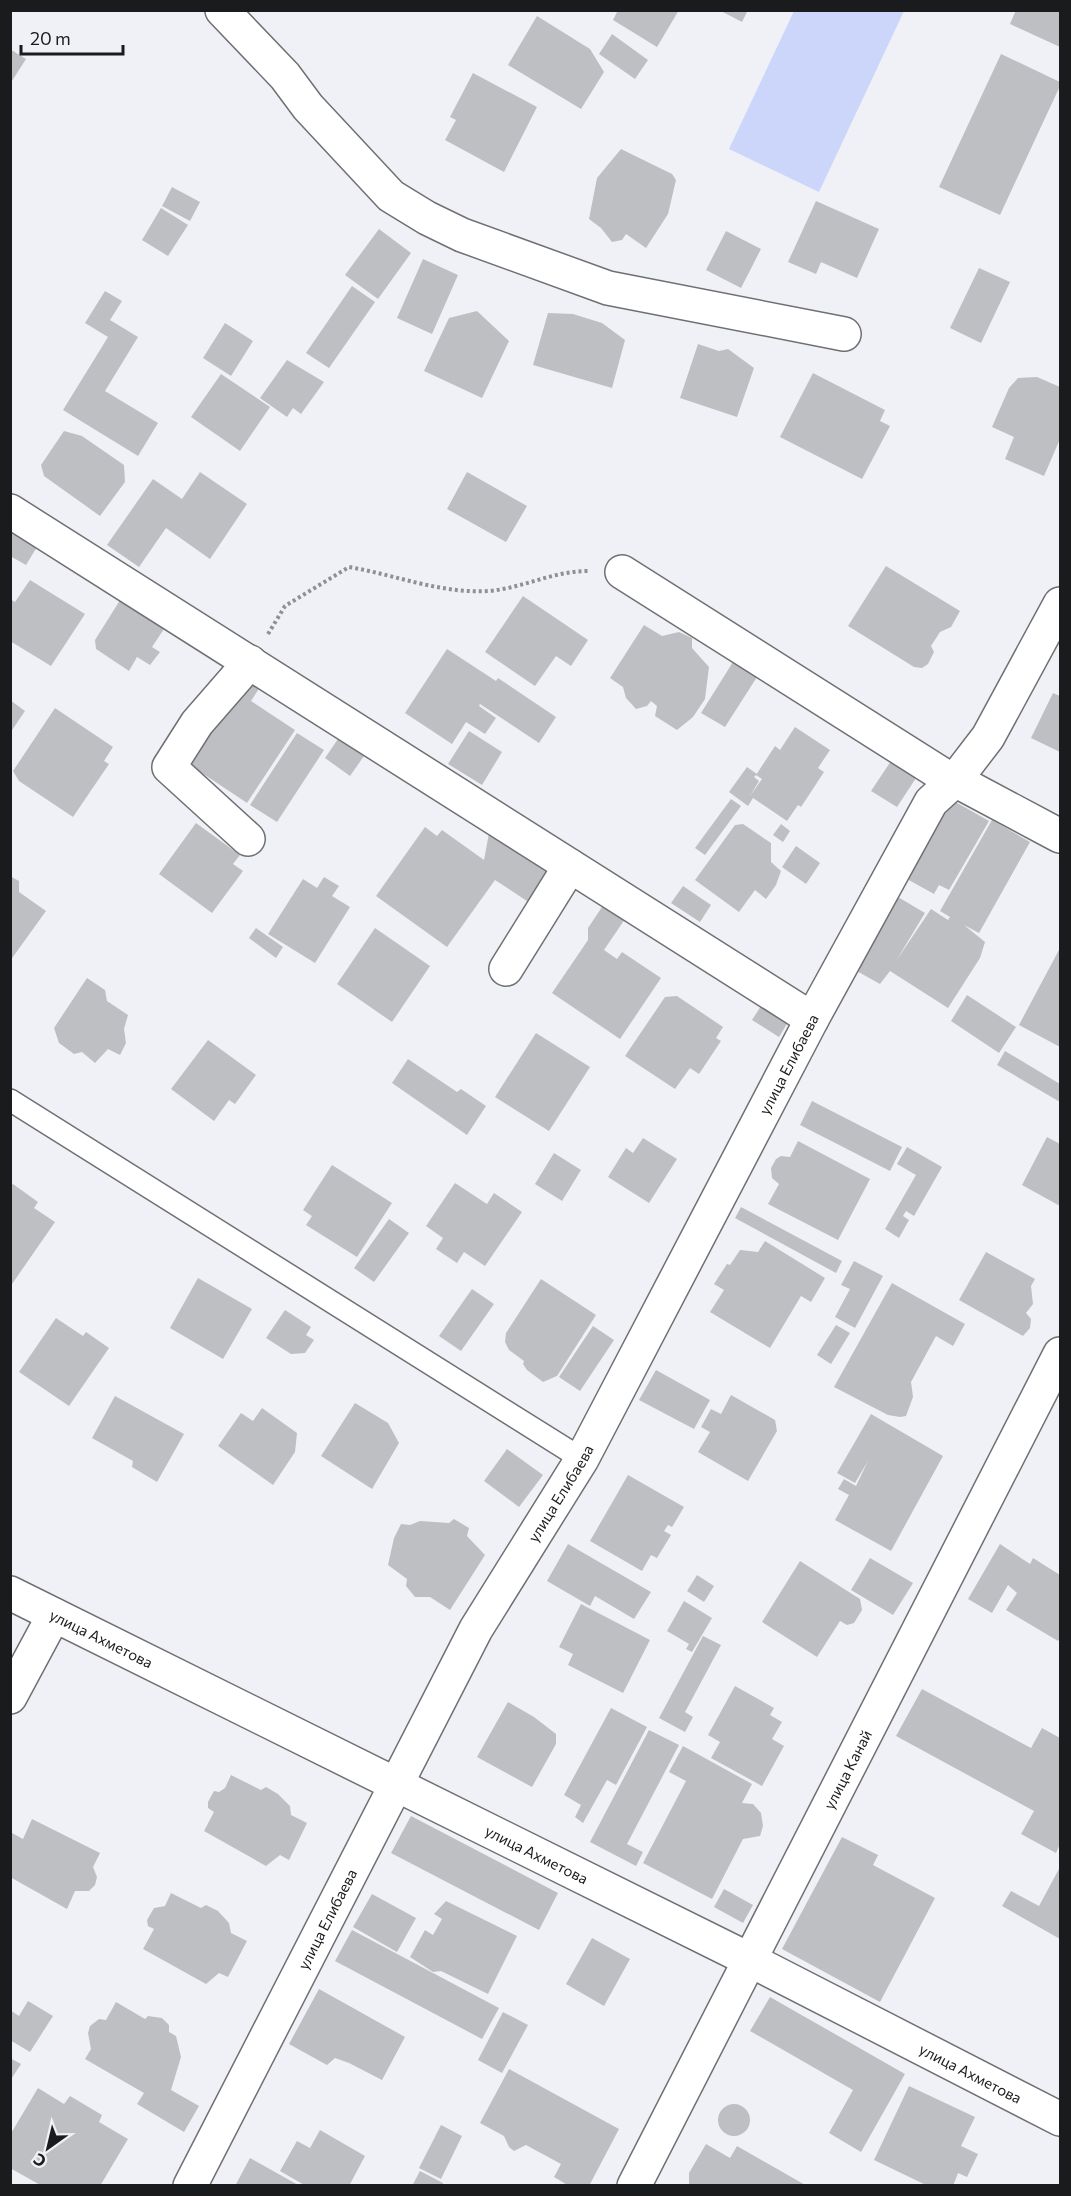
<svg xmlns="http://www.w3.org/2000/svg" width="1071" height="2196" font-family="Commissioner,sans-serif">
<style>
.green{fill:#ccd5fa}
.building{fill:#bebfc3}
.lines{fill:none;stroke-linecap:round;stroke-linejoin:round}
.service-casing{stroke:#6f7074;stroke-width:24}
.minor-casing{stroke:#6f7074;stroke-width:36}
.path{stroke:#8f9093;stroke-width:4;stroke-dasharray:3 3;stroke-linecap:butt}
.service{stroke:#fff;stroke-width:21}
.minor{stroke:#fff;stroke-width:33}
.labels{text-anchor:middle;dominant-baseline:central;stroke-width:6;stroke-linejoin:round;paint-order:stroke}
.street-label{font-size:15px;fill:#1a1b1c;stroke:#f0f1f6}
</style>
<rect width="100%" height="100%" fill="#f0f1f6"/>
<path class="green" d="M794 11H904L819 192 729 149Z"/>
<path class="building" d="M618 10H679L657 47 613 20Z
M719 10H748L742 22Z
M1016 10H1060V47L1010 24Z
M537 16 590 49 604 72 581 109 508 65Z
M612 34 648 60 635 79 599 54Z
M10 49 26 59 10 84Z
M1001 54 1060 82V86L1000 215 939 187Z
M473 73 537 107 504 172 445 140 456 120 450 117Z
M621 149 672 174 676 180 668 214 646 248 626 234 622 240 612 242 601 228 589 219 597 178Z
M172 187 200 202 190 221 162 206Z
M816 201 879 229 857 278 821 262 816 274 788 262Z
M161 208 188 225 168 256 142 240Z
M379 229 411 253 378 299 345 275Z
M726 231 761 249 741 288 706 270Z
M423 259 458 275 432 334 397 318Z
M979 268 1010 282 981 343 950 328Z
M352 286 375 302 329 368 306 353Z
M105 291 122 301 110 320 138 337 105 391 158 423 138 456 63 410 108 337 85 323Z
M477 311 509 341 482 398 424 371 449 318Z
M548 313 573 314 602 323 625 340 612 388 533 365Z
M225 323 253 341 231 376 203 358Z
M698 344 719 351 728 349 754 368 737 417 680 398Z
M287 360 324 382 301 414 293 408 287 417 260 398Z
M813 373 885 410 880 421 890 426 862 479 780 437Z
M221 374 270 407 240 451 191 417Z
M1037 377 1060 387V439L1044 476 1005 459 1014 437 992 427 1009 388 1018 378Z
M64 431 82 436 124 465 125 482 100 516 44 476 41 465Z
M200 472 247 504 210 559 166 528 139 567 107 545 153 479 182 499Z
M467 472 527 506 506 542 447 509Z
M10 523 40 542 26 565 10 556Z
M886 566 960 611 951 627 940 632 931 646 934 652 928 664 922 668 914 667 848 626Z
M30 580 85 614 51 666 10 641V599L15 602Z
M523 596 588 640 571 666 556 656 535 686 485 652Z
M122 597 166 626 152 647 160 652 150 665 137 657 129 671 96 649 95 640Z
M644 625 662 636 679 632 692 638V648L709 667 705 699 693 717 677 730 655 716 657 706 651 701 647 706 636 709 626 698 623 687 610 678Z
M447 649 496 681 498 678 556 717 539 743 480 704 479 706 496 718 485 734 466 722 452 744 405 713Z
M733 662 757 677 725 727 701 713Z
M247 679 260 687 251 701 295 730 247 803 190 765Z
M1053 693 1060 696V752L1031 738Z
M10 700 25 711 10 733Z
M55 708 113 747 104 761 109 764 73 817 19 781 13 771Z
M795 727 830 750 818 768 824 772 801 807 798 805 787 821 753 798 748 806 729 792 747 767 757 774 754 777 759 781 750 796 762 779 756 775 775 746 780 750Z
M469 731 502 752 482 785 448 764Z
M297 733 324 750 277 822 250 805Z
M338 739 364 756 350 776 325 758Z
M891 761 916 778 897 807 871 791Z
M731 799 741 806 705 855 695 848Z
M952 800 989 821 949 890 939 885 934 894 907 879Z
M992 820 1030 842 979 933 964 925 985 942 980 958 948 1008 890 971 880 984 855 970 898 897 925 913 896 961 931 909 948 920 950 917 940 911Z
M196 823 240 855 233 864 243 871 212 913 159 874Z
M743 824 771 843V862L781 871 776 885 766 899 755 890 739 912 695 880 735 825Z
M781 824 790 831 783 842 773 835Z
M425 827 437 836 442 830 484 860 490 828 556 871 533 905 495 880 447 947 376 896Z
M796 846 820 863 806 884 782 867Z
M10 876 19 881V892L46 911 10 961Z
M324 877 339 886 332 896 350 907 315 963 268 934 303 879 317 888Z
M683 886 711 905 700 922 671 903Z
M604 904 625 919 604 950 617 959 622 952 661 978 620 1039 552 993 588 940V928Z
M256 928 283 947 276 958 249 938Z
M375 928 430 966 392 1022 337 984Z
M1060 948V1047L1019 1025Z
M87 978 105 990 107 1001 128 1015 124 1029 126 1043 120 1055 108 1049 95 1063 82 1052 74 1054 59 1043 54 1028Z
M967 995 1016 1027 999 1053 951 1021Z
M677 996 723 1027 716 1038 721 1041 699 1074 690 1068 675 1089 625 1056 665 997Z
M763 1003 790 1019 779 1037 752 1020Z
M536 1033 590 1067 549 1131 495 1097Z
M208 1040 256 1075 235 1104 229 1100 214 1121 171 1089Z
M1005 1051 1060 1084V1102L997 1065Z
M408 1059 457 1092 461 1089 486 1106 467 1135 392 1083Z
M812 1101 902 1147 890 1171 800 1125Z
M1047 1137 1060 1144V1206L1022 1185Z
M643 1138 677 1159 649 1203 608 1177 626 1148 633 1153Z
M798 1141 870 1179 838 1240 768 1204 779 1184 772 1178 771 1168 776 1159 781 1156 790 1157Z
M907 1147 942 1167 914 1216 906 1211 903 1216 909 1220 899 1238 885 1229 916 1175 897 1164Z
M554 1153 581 1170 562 1201 535 1184Z
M332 1165 392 1203 357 1257 306 1225 312 1216 303 1210Z
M455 1183 487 1204 494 1193 522 1212 485 1266 464 1252 457 1263 436 1249 443 1238 426 1226Z
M13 1184 38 1202 34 1208 55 1222 10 1287V1187Z
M741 1207 842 1261 836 1273 735 1218Z
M389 1219 409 1233 374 1282 354 1268Z
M765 1241 825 1278 811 1302 801 1296 770 1348 710 1312 724 1290 714 1284 727 1264 730 1265 740 1250 758 1252Z
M986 1252 1035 1279 1031 1286 1033 1304 1026 1313 1031 1319 1030 1328 1023 1336 959 1300Z
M854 1261 883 1276 855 1328 835 1317 850 1289 841 1285Z
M198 1278 252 1309 223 1359 170 1328Z
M541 1279 596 1315 557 1376 543 1382 527 1370 523 1364 524 1361 509 1350 505 1342 506 1333Z
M892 1283 965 1324 953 1346 936 1336 911 1382 913 1397 906 1416 900 1417 888 1415 834 1387Z
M472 1289 494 1304 461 1351 439 1336Z
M285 1310 311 1327 306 1335 314 1340 305 1353 291 1354 266 1338Z
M56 1318 83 1336 86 1332 109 1348 69 1406 19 1372Z
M836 1325 850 1333 831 1364 817 1355Z
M593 1326 614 1340 580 1391 559 1377Z
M656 1370 710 1400 694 1429 639 1400Z
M731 1395 775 1420 777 1431 748 1481 698 1452 710 1432 701 1427 711 1409 721 1414Z
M115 1396 184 1434 157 1482 132 1467 133 1461 92 1438Z
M355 1403 388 1423 399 1443 372 1489 321 1456Z
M262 1408 297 1433 295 1452 273 1485 218 1446 241 1413 253 1421Z
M871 1414 943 1456 891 1551 835 1520 849 1495 838 1489 844 1479 856 1486 868 1461 855 1483 837 1473Z
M507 1449 543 1475 519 1507 484 1481Z
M628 1475 684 1507 672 1527 668 1525 664 1531 671 1535 657 1558 651 1555 642 1571 590 1541Z
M454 1519 469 1528 467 1536 485 1555 450 1610 430 1597H415L406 1586 407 1579 388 1565 394 1538 401 1524 410 1525 420 1521 449 1523Z
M568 1544 651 1592 634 1619 595 1596 590 1606 547 1581Z
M1000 1544 1030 1564 1033 1558 1060 1575V1638L1058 1641 1006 1610 1017 1593 1008 1585 992 1613 968 1599Z
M870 1558 913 1583 893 1615 851 1590Z
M800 1561 860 1599 862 1610 854 1623 847 1625 840 1621 817 1657 762 1622Z
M697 1575 714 1586 704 1602 687 1591Z
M684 1601 712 1618 692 1652 686 1649 689 1644 667 1631Z
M581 1604 650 1640 623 1693 568 1665 573 1654 559 1647Z
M703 1636 721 1645 685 1712 693 1717 685 1732 659 1718Z
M735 1686 774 1708 770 1715 782 1722 772 1739 784 1746 762 1786 711 1758 720 1742 708 1735Z
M922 1689 1031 1748 1042 1728 1060 1738V1844L1056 1853 1021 1834 1034 1811 896 1736Z
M508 1702 534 1717 556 1734V1744L532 1787 477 1757Z
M611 1708 647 1727 616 1785 607 1780 583 1823 575 1817 581 1805 564 1795Z
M649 1730 679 1745 627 1844 643 1852 636 1866 590 1842Z
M683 1746 752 1784 742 1803 753 1804 761 1813 763 1826 760 1836 743 1839 712 1899 643 1863 686 1781 669 1772Z
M231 1775 261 1790 266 1787 278 1794 290 1806 291 1815 307 1823 289 1860 280 1855 266 1866 204 1831 214 1812 208 1808V1802L214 1791 219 1792 225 1788Z
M411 1816 558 1893 539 1930 391 1853Z
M32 1819 100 1853 93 1867 97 1877 95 1885 89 1891H75L67 1909 10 1877V1837L12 1833 23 1839Z
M842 1837 878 1855 873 1865 935 1898 880 2002 782 1949Z
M1060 1867V1939L1002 1906 1011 1891 1039 1906Z
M724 1889 753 1905 743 1923 714 1907Z
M171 1893 201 1908 206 1905 218 1911 229 1923 231 1933 247 1941 228 1977 219 1973 206 1984 143 1949 154 1929 148 1926 147 1920 154 1908 165 1906Z
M372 1894 416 1918 397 1952 353 1927Z
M446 1901 517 1936 488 1994 441 1971 433 1972 410 1957 425 1930 433 1935 442 1919 434 1914Z
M352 1930 499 2008 482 2039 335 1961Z
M592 1938 630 1959 604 2006 566 1984Z
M319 1989 405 2037 382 2080 349 2063 335 2058 327 2065 289 2044Z
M770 1997 905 2074 861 2152 829 2133 853 2090 750 2031Z
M28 2001 53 2016 30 2052 10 2040V2010L19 2016Z
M116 2002 145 2019 148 2016 162 2018 169 2025V2032L176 2036 181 2057 171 2090 199 2106 184 2132 137 2104 144 2093 85 2059 91 2049 88 2033 90 2026 99 2019 106 2020Z
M503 2012 528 2025 502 2073 478 2060Z
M10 2058 21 2064 10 2081Z
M509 2069 619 2129 589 2186H569L554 2177 561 2164 526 2145 514 2151 509 2147 504 2136 480 2123Z
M909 2086 975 2117 961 2146 978 2154 967 2177 958 2173 953 2186H928L874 2160Z
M38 2088 64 2104 70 2096 102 2115 99 2122 128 2139 100 2186H42L10 2168V2135Z
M718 2120a16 16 0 1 1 32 0a16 16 0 1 1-32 0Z
M441 2125 462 2136 441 2179 419 2168Z
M320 2130 365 2156 349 2186H306L280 2171 297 2141 310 2148Z
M706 2144 730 2158 737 2146 807 2186H689V2173Z
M250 2158 300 2186H235Z
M420 2171 443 2183 442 2186H412Z"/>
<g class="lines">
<g class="service-casing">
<path id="service" d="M10 1100 582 1459"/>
</g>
<g class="minor-casing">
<g id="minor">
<path d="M222 10 285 76 308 107 391 196 427 218 462 235 608 288 844 334"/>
<path d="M10 511 812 1019"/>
<path d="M622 572 954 782"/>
<path d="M955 780 988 737 1060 604"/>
<path d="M248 839 169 767 197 723 250 662"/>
<path d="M506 969 570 866"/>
<path id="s1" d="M10 1593 750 1960 1060 2119"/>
<path d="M10 1697 54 1615"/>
<path id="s2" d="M190 2186 476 1629 582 1459 812 1019 931 802 955 780 1060 836"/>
<path id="s3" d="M634 2186 1060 1354"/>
</g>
</g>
<path class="path" d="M268 634 285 606 349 567C396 575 441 594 489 591 523 588 553 571 588 571"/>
<use href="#service" class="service"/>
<use href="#minor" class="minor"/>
</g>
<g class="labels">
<g class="street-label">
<text stroke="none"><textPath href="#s2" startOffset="1272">улица Елибаева</textPath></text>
<text stroke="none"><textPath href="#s2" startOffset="786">улица Елибаева</textPath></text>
<text stroke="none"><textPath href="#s1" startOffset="102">улица Ахметова</textPath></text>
<text stroke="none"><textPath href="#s3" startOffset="468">улица Канай</textPath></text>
<text stroke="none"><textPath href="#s1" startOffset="588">улица Ахметова</textPath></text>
<text stroke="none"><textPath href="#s2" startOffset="300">улица Елибаева</textPath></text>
<text stroke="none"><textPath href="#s1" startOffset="1074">улица Ахметова</textPath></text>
</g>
</g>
<rect width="1071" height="2196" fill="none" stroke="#1a1b1c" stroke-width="24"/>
<g transform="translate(48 2148) rotate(214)" stroke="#f0f1f6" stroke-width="4.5" paint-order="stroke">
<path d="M0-4.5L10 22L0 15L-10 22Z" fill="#1a1b1c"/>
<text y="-9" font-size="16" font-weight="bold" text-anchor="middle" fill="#1a1b1c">С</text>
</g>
<path d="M21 45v9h102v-9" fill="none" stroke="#1a1b1c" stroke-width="3"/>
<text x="30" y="45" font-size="18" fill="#1a1b1c" stroke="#f0f1f6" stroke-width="4.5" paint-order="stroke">20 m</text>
</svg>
